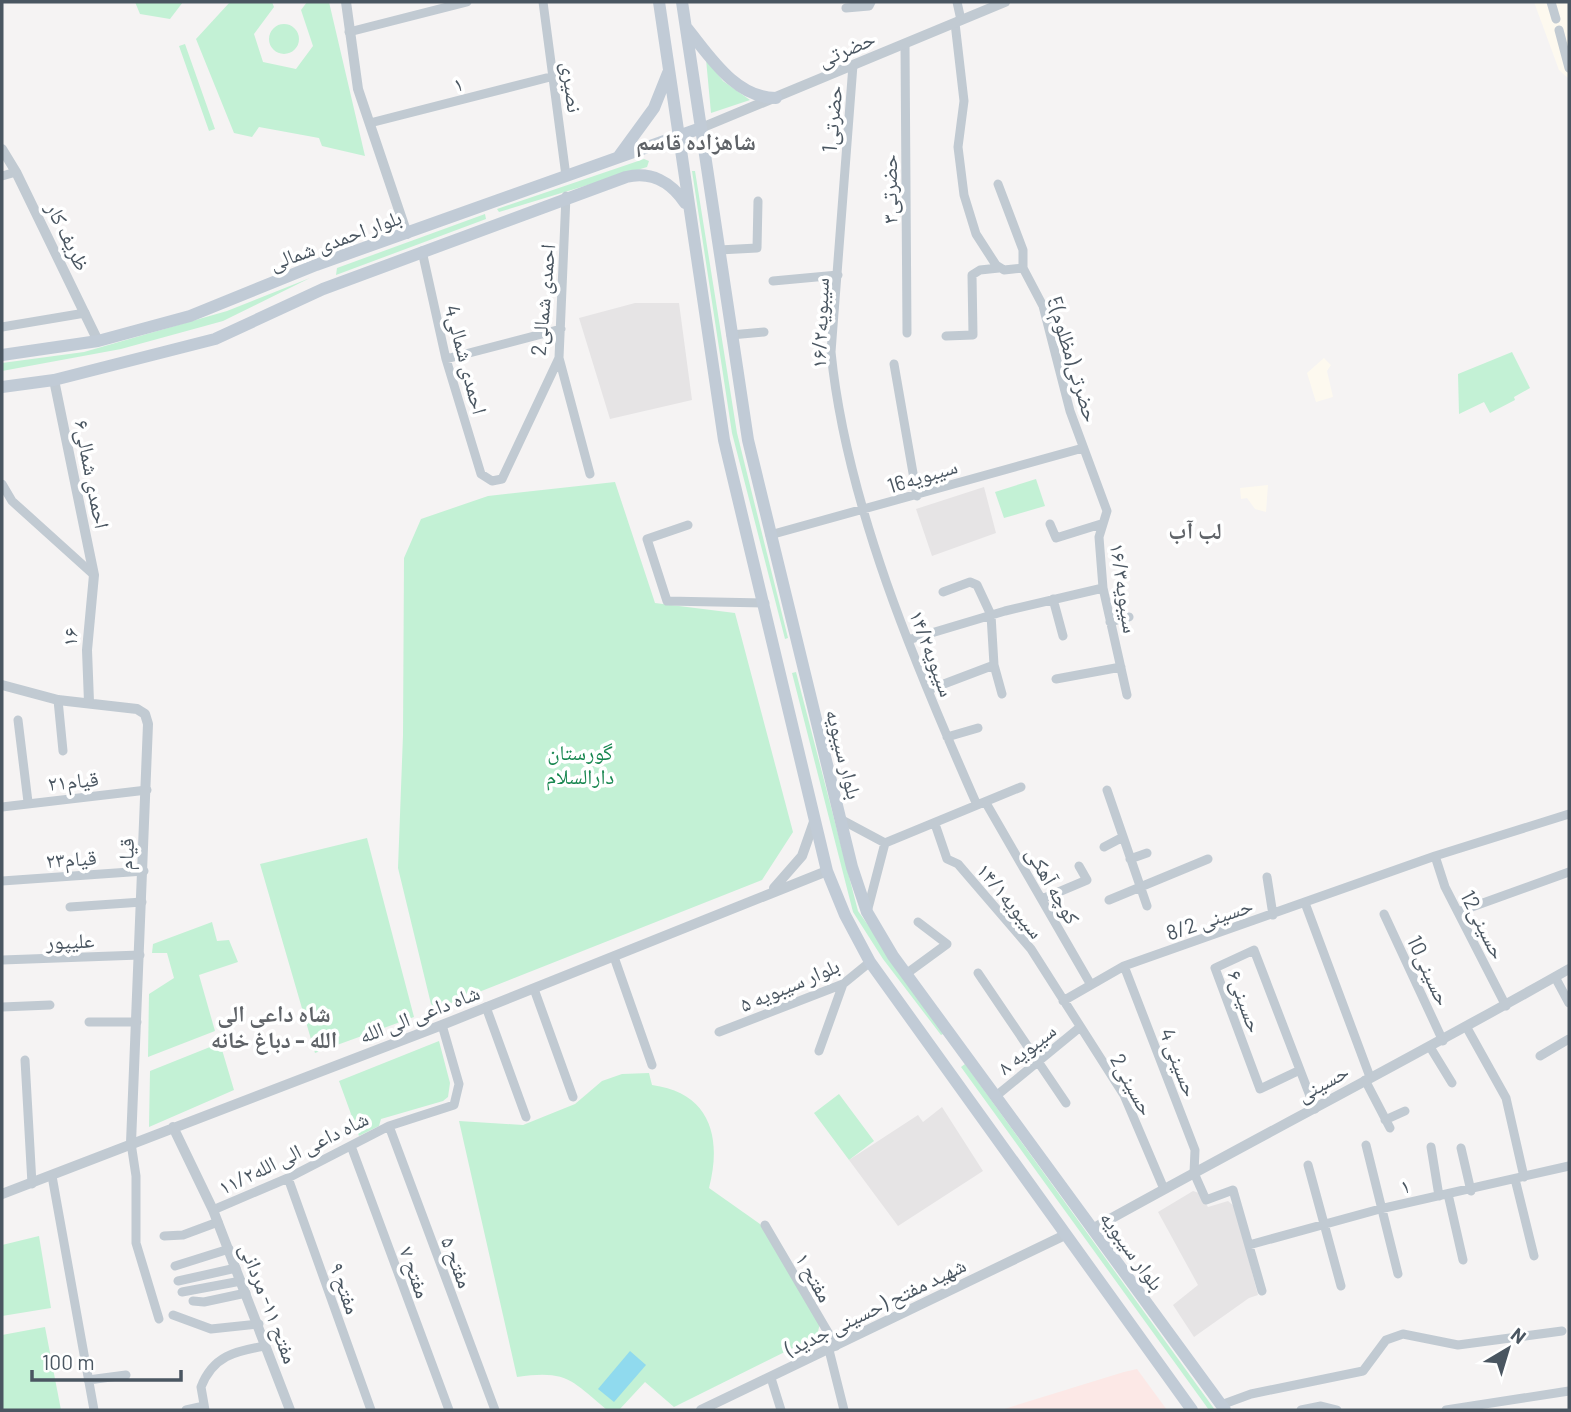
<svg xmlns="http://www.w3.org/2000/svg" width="1571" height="1412" font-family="Barlow,'Noto Naskh Arabic',sans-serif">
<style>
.commercial{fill:#fdf9ef}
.education{fill:#e6e4e5}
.medical{fill:#fce8e6}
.green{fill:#c3f1d5}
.water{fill:#90daee}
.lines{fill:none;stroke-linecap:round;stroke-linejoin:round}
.minor{stroke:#c1cad2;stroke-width:9}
.tertiary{stroke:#c1cad2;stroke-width:10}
.secondary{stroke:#c1cbd6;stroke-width:12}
.labels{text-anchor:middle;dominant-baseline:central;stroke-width:7;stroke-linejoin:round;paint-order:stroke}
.street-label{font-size:21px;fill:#4a5661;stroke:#fff}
.park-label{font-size:21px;fill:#17864f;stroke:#fff}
.neighbourhood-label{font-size:23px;font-weight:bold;fill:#5f6368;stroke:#fff}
</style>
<rect width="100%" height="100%" fill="#f5f3f3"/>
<path class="commercial" d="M1534 2H1569V79L1559 70Z
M1324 358 1331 365 1327 371 1333 397 1316 402 1307 373Z
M1268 485 1266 512 1255 509 1247 498 1241 499 1240 488Z"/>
<path class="education" d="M635 303H679L692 400 610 419 579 318Z
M984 487 996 533 932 556 916 509Z
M942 1107 983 1171 898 1226 849 1160 918 1115 923 1122Z
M1193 1191 1199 1193 1208 1207 1228 1201 1235 1207 1258 1295 1249 1298 1194 1337 1173 1305 1198 1285 1158 1212Z"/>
<path class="medical" d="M1137 1369 1167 1410H1001L1124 1372Z"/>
<path class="green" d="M135 2H183L170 19 140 14Z
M230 2H272L274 7 254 34 263 62 296 69 313 46 301 10 307 2H329L365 156 322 146 319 138 259 127 252 137 234 133 196 39Z
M269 39a15 15 0 1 1 30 0a15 15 0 1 1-30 0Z
M185 44 215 129 209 131 179 46Z
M706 59 723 81 750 100 711 113Z
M644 159 649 161 647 167 499 212 497 209Z
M692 171H695L737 433 788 638 785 639 732 433Z
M485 214 486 219 336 275 337 268Z
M310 278 223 321 121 349 2 371V363L84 352 227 311Z
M1512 352 1530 388 1514 397 1515 400 1490 413 1484 402 1459 414 1458 374Z
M1036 479 1045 506 1004 518 995 492Z
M615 482 655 603 735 613 793 832 762 880 436 1009 431 1004 398 868 403 735 404 558 421 519 488 496Z
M796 672 858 911 945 1033 941 1035 883 959 853 912 792 673Z
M367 838 414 1017 315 1053 260 864Z
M212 922 217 941 229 940 238 962 199 975 215 1031 148 1057 149 994 174 978 167 953H152L153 944Z
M439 1041 450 1083 448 1097 443 1101 381 1119 379 1126 359 1136 339 1081Z
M220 1043 234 1090 149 1127 150 1071Z
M965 1064 1215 1410H1209L961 1067Z
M649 1073 652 1085C711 1093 722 1138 709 1188L760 1224 820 1323 817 1336 674 1407 645 1382 619 1410H607C571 1380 567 1370 517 1377L459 1121 523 1125 575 1104 602 1081 622 1074Z
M839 1094 874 1141 849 1160 814 1113Z
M39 1236 51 1308 2 1316V1245Z
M45 1327 61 1410H2V1335Z"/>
<path class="water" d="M630 1351 646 1365 614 1402 598 1389Z"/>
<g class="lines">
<path class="minor" d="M543 2 566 176
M957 2 961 20
M1551 2 1556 19
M846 8 869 6 871 2
M955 23 964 101 958 147 964 195 976 234 996 265 1004 270 1023 268 1043 306 1070 411 1107 511 1099 537 1103 588 1127 695
M1559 30 1569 68
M349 32 467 2
M905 44 907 333
M853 65 831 352C846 503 916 667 977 805
M370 123 554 76
M2 176 16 172
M998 184 1023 250V268
M719 250 757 248 758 201
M422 251 446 359 481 474 492 481 502 479 559 358 566 196
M773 281 838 275
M2 327 85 313
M731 335 764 332
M946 336 973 335 972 275 980 270 999 268
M559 358 590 474
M446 359 561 329
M894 364 917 496
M2 484 12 501 94 575
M1050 524 1056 538 1101 524
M688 525 647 539 667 601 765 603
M770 535 1083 448
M943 592 970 582 977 585 991 615 994 665 1002 694
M1053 599 1063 636
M1110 622 1129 617
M908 640 1005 611 1103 588
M1056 679 1121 667
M928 690 994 665
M58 700 63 751
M18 720 28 802
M947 737 978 728
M1107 790 1147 906
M986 803 1091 985
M2 807 147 790
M842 820 885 843
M935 824 947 859 958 864 1031 949 1124 1095 1164 1189
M885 843 1021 787
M1104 847 1123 837
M1435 856 1445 887 1506 1006
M1130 859 1147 853
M1267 877 1273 915
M2 881 144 871
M1042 899 1087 880 1079 866
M1109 900 1208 859
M1305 903 1370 1077
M70 907 142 902
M867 912 885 843
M1458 912 1569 872
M1384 914 1443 1041
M614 957 652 1065
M2 960 140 955
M1124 966 1195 1150 1194 1173 1206 1200 1233 1190 1262 1291
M978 973 1066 1103
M906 974 947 944 918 922
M1555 977 1569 1003
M534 989 573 1097
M1063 1001 1124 966 1435 856 1569 814
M2 1007 50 1005
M486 1007 526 1117
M89 1022H137
M1467 1028 1506 1098 1524 1177
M719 1032 843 984 870 962
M1430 1047 1452 1083
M819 1051 843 984
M1540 1056 1569 1039
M25 1060 32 1184
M1300 1070 1260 1089 1215 968 1254 950 1315 1109
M1365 1080 1390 1128
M996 1096 1079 1028
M1385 1120 1405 1111
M389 1126 495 1410
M131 1143 136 1176V1243L159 1319
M1366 1145 1398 1274
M351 1146 449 1410
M1431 1147 1439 1196
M1461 1148 1471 1191
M1308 1165 1341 1286
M52 1176 94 1410
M288 1178 371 1410
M1515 1179 1534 1256
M1448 1194 1463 1260
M213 1210 288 1178 389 1126 454 1105 459 1084 442 1025
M765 1225 836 1346
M164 1236 183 1235 218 1222
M1249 1245 1380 1209 1569 1166
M175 1266 229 1249
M178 1281 236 1268
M182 1292 241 1281
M193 1301 204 1302 246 1293
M173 1315 211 1329 259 1324
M829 1350 844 1410
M771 1378 781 1410
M88 1380 126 1375
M1221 1405 1251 1394 1363 1371 1386 1340 1403 1334 1458 1345 1562 1331
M186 1410 204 1406
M205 1410 201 1387C213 1356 235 1351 265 1346
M1301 1410 1321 1406 1337 1410
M1446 1410 1569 1391"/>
<path class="tertiary" d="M346 2 358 89 407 234
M701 128 1005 2
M2 149 16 172 98 341
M54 380 94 575 87 650 89 702
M2 685 58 700 137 709 145 714 148 724 131 1143
M774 888 802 856 815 819
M173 1127 213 1210 290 1410
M2 1194 442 1025 827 871
M1094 1228C1252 1140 1412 1058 1569 969
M701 1410 1065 1235"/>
<path class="secondary" d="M659 2 724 440 827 871 845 915 870 962 1192 1410
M682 2 748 440 852 867 867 912 893 956 1225 1410
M686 27C709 55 735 98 776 98
M619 156 654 108 668 73
M2 355 98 341 190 316 316 265 701 128
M2 387 54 380 215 339 323 289 626 177C651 171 671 182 685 203"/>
</g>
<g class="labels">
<g class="street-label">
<text transform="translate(846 48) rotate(-23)">حضرتی</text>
<text transform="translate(458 83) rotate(-14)">۱</text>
<text transform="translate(573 87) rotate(83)">نصیری</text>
<text transform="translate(831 119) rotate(-85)">1حضرتی</text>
<text transform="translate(888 189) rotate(-90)">حضرتی۳</text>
<text transform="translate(69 236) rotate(64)">ظریف کار</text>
<text transform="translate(335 239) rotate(-20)">بلوار احمدی شمالی</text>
<text transform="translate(542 300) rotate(-85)">2احمدی شمالی</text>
<text transform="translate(819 323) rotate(-88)">سیبویه۱۶/۲</text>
<text transform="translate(467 359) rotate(75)">4احمدی شمالی</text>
<text transform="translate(1074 359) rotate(73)">5حضرتی(مظلوم)</text>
<text transform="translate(93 474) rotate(79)">احمدی شمالی۶</text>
<text transform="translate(922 475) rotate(-17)">سیبویه16</text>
<text transform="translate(1125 588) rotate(81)">سیبویه۱۶/۳</text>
<text transform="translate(69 637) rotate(-86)">۱۶</text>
<text transform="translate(933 653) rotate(69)">سیبویه۱۴/۲</text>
<text transform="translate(845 754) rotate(76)">بلوار سیبویه</text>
<text transform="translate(73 780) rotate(-6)">قیام۲۱</text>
<text transform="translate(125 854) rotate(-87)">قیام</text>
<text transform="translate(71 858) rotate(-4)">قیام۲۳</text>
<text transform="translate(1054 885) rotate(60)">کوچه آهکی</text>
<text transform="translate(1011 900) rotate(50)">سیبویه۱۴/۱</text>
<text transform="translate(1209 918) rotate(-19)">8/2 حسینی</text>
<text transform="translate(1484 924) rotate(63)">حسینی12</text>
<text transform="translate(70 940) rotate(-2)">علیپور</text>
<text transform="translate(1430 970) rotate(65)">حسینی10</text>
<text transform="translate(789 984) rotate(-23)">بلوار سیبویه ۵</text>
<text transform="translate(1246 1001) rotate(70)">حسینی۶</text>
<text transform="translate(419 1013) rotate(-21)">شاه داعی الی الله</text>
<text transform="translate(1026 1048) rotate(-39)">سیبویه ۸</text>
<text transform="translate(1180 1062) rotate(69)">حسینی 4</text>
<text transform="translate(1322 1082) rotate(-29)">حسینی</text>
<text transform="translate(1133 1084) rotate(61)">حسینی2</text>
<text transform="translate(293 1152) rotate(-26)">۱۱/۲شاه داعی الی الله</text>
<text transform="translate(1405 1185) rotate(-13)">۱</text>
<text transform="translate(1133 1250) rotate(54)">بلوار سیبویه</text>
<text transform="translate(458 1262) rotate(69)">مفتح ۵</text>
<text transform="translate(416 1272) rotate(70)">مفتح ۷</text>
<text transform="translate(815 1277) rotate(60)">مفتح ۱</text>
<text transform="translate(346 1288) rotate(70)">مفتح ۹</text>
<text transform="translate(270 1303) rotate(69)">مفتح ۱۱- مردانی</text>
<text transform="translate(875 1306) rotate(-26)">شهید مفتح (حسینی جدید)</text>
</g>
<g class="park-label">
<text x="580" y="751">گورستان<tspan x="580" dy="24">دارالسلام</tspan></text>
</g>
<g class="neighbourhood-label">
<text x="696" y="141">شاهزاده قاسم</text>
<text x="1195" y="530">لب آب</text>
<text x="274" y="1013">شاه داعی الی<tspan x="274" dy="26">الله - دباغ خانه</tspan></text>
</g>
</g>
<rect width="1571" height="1412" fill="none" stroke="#4a5661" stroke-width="7"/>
<g transform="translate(1508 1349) rotate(38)" stroke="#ffffff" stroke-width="5" paint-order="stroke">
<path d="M0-5L12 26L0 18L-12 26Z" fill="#4a5661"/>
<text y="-10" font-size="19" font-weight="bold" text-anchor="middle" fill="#4a5661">N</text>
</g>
<path d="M32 1370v10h149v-10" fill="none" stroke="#4a5661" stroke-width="3.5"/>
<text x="42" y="1370" font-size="21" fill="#4a5661" stroke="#ffffff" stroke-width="5" paint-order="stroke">100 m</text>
</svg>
